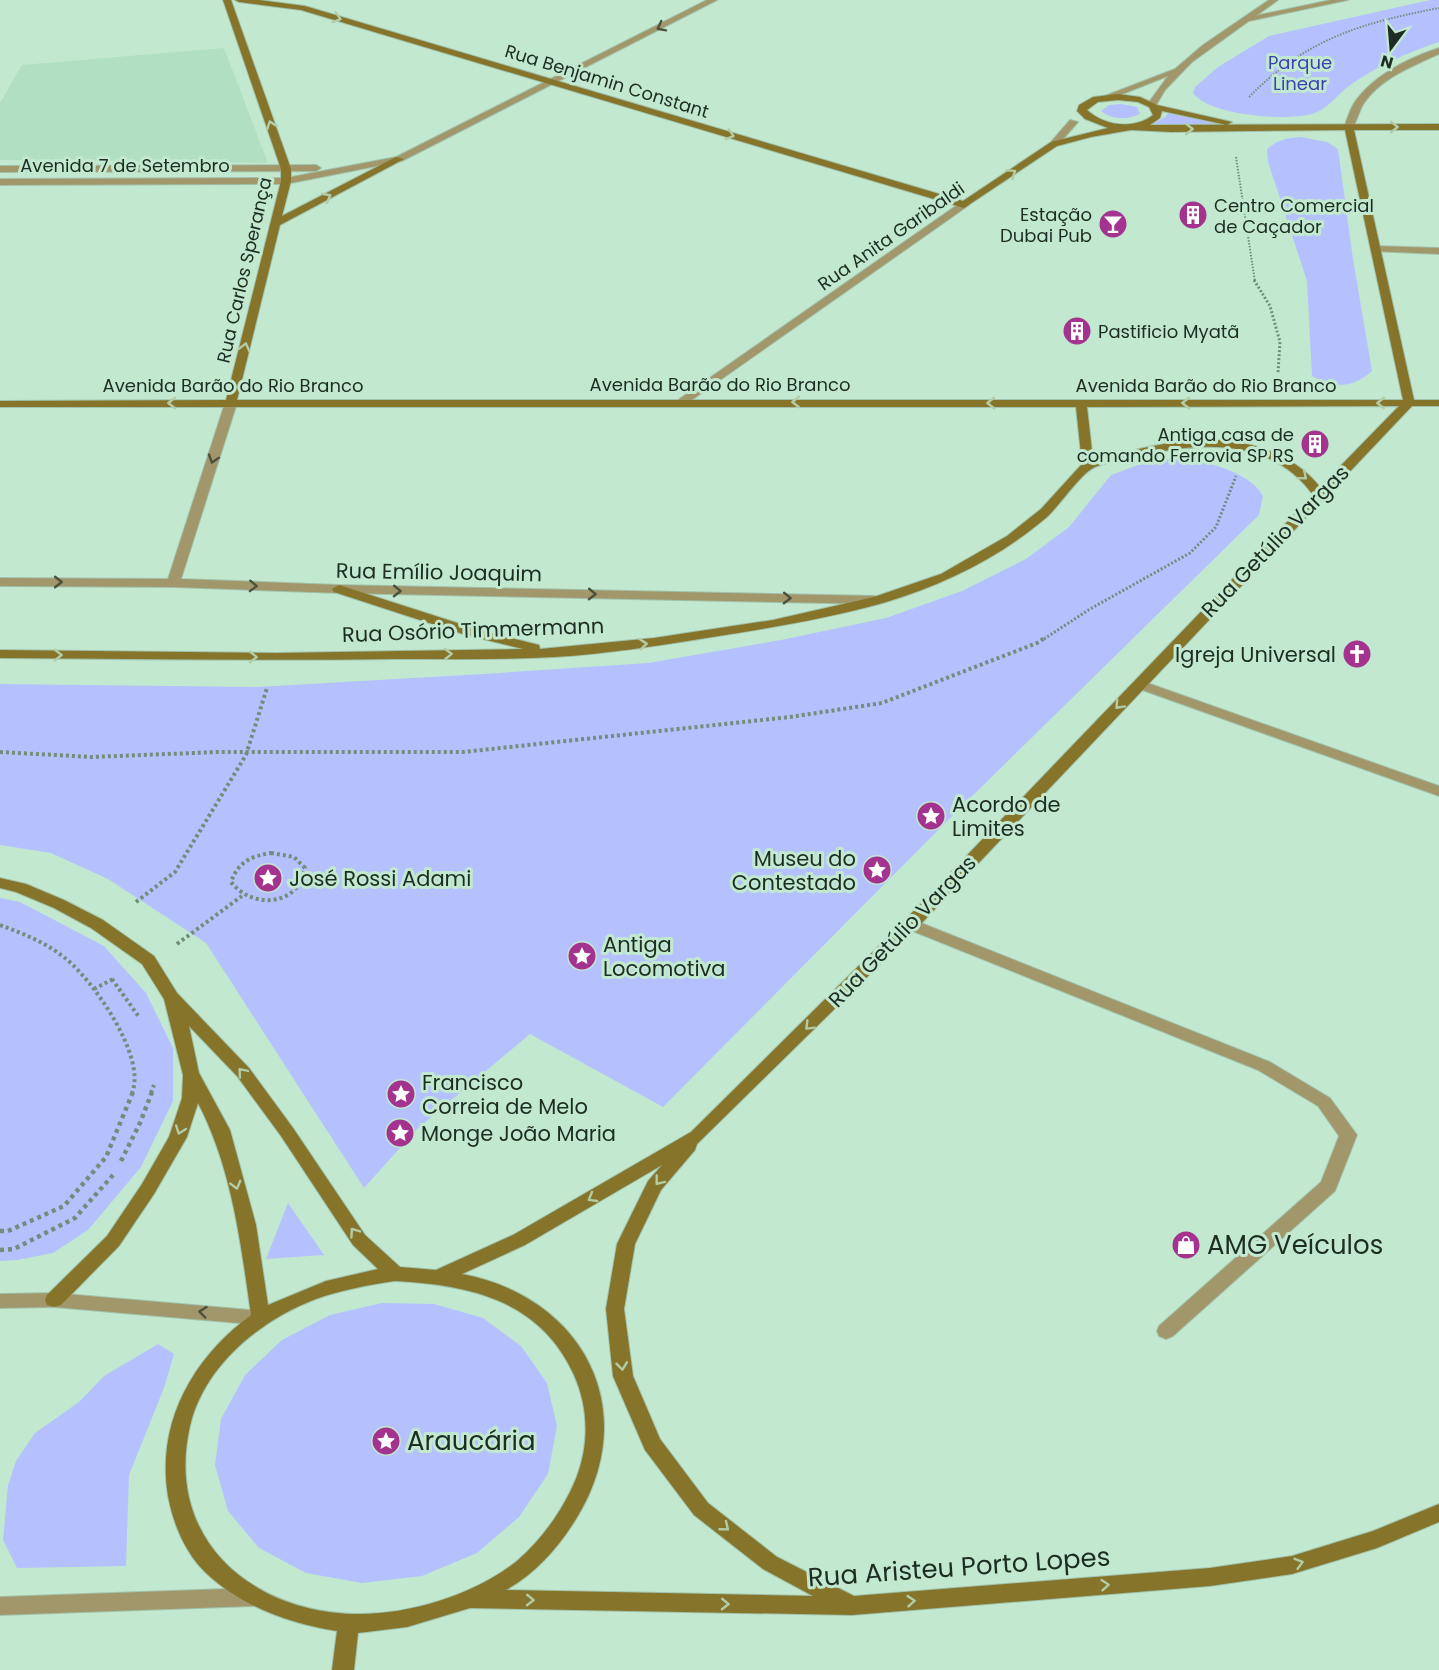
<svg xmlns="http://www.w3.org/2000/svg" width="1439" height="1670" font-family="Poppins,sans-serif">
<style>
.built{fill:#b1dfc1}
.green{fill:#b5c1fe}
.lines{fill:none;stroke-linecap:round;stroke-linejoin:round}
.service-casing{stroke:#a1c3ad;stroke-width:2}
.minor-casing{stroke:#a1c3ad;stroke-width:2}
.tertiary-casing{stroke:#a1c3ad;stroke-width:2}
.secondary-casing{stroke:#a1c3ad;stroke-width:2}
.path-far3{stroke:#728d7b;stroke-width:2;stroke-dasharray:1.5 1.5;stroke-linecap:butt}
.path-far2{stroke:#728d7b;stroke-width:3;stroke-dasharray:2 2;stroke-linecap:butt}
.path-far1{stroke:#728d7b;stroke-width:4;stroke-dasharray:3 3;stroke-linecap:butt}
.path{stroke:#728d7b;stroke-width:4.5;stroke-dasharray:4 4;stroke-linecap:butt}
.service{fill:#a2976a;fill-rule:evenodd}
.minor{fill:#a2976a;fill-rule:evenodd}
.tertiary{fill:#a2976a;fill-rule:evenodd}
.secondary{fill:#85742a;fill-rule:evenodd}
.oneway{stroke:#b3cca6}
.oneway2{stroke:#4c523c}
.labels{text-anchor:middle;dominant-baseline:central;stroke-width:6;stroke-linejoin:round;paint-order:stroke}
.far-park-label{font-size:18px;fill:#3e42ae;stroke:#c2e9cf}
.far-street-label{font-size:18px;fill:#1e2d23;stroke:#c2e9cf}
.far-poi-label{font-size:18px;fill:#1e2d23;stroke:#c2e9cf;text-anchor:start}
.street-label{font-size:21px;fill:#1e2d23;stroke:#c2e9cf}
.poi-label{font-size:21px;fill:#1e2d23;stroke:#c2e9cf;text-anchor:start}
.near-poi-label{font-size:26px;fill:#1e2d23;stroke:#c2e9cf;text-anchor:start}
.near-street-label{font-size:26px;fill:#1e2d23;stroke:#c2e9cf}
</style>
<rect width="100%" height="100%" fill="#c2e9cf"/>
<path class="built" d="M224 48 268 163 0 160V103L22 65Z"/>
<path class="green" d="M1430 0H1439V42C1408 52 1375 67 1349 86 1337 95 1327 110 1312 114 1286 121 1210 116 1193 93L1195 87 1218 67 1269 36Z
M1121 104 1137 107 1140 114C1128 120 1112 120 1101 111L1109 105Z
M1169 112 1221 123 1226 126 1151 125 1165 117Z
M1301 137 1327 142 1338 149 1353 259 1372 371C1354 388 1332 389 1312 376L1307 281 1268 162 1267 149C1278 140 1286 138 1301 137Z
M1179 457C1206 462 1249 471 1263 496L1259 515 964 804 663 1107 530 1034 417 1129 364 1188 206 943 108 879 51 853 0 845V684L257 687 483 674 648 663 781 640 886 618 962 591 1026 559 1069 527 1111 475 1138 465Z
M0 898 20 902 104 946 146 993 173 1048V1101L141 1167 88 1230 53 1253 17 1260 0 1261Z
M288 1203 324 1255 266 1259Z
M382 1303 434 1304 483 1318 521 1346 547 1383 557 1426 548 1474 519 1517 477 1553 422 1576 362 1583 306 1573 259 1548 228 1511 215 1465 221 1419 245 1375 282 1340 330 1315Z
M158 1344 174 1354 164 1388 129 1475 126 1566 17 1568 3 1540 8 1485 16 1461 35 1433 79 1402 104 1376Z"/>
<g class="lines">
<g class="service-casing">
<path id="service" d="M1070 120 1078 122 1057 146H1051V142Z
M1375 246 1439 248V254L1371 251V247Z
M1139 680 1439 786V796L1134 687 1132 684Z
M911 919 1270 1062 1330 1098 1357 1135 1335 1191 1173 1336 1166 1339 1159 1336 1157 1331 1159 1326 1321 1182 1339 1136 1318 1106 1258 1070 905 928 903 924 905 920Z"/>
</g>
<g class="minor-casing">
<path id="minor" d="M1331 0H1348L1249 21 1245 18Z
M1439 48V54C1413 66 1381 78 1364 103 1359 111 1357 121 1352 129H1346L1344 127C1347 120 1349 112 1353 105 1370 77 1408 58 1439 48Z
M54 1293 261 1311 268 1313 270 1318 268 1323 261 1325 54 1307 0 1308V1294Z
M254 1588 261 1590 265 1597 261 1604 254 1606 0 1615V1597Z"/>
</g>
<g class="tertiary-casing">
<path id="tertiary" d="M707 0H717L402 161 286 184 0 185V179L286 178 396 157Z
M1269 0H1278L1192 62 1165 90 1155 107 1147 105 1168 76 1110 99 1102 97 1175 69 1203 45Z
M0 166 316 165 321 168 316 171 0 172Z
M960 203 969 205 686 404H678V400Z
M231 400 237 403 181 579 339 585 878 596 885 600 878 604 339 593 173 587 0 586V578L168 579 225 403Z"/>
</g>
<g class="secondary-casing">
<path id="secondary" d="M223 0H231L291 169V181L282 216 396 157 404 159 280 225 237 400H1403L1345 130 1171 132 1131 130 1091 137 1057 146 964 208 301 10 239 2 235 0H259L305 6 963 201 1051 142 1108 128 1085 119 1077 111 1079 105 1093 97 1118 94 1140 97 1157 105 1232 122 1227 125 1162 111 1160 118 1150 125 1439 124V130H1354L1414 400H1439V406H1412L917 928 697 1144 695 1150 661 1190 635 1244 624 1309 633 1376 660 1439 708 1503 777 1557 854 1596 1210 1568 1292 1556 1373 1531 1439 1504V1522L1377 1548 1292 1574 1210 1586 852 1615 470 1608 407 1627 358 1633 354 1670H332L337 1631C290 1624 241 1606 206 1573 185 1553 173 1523 168 1496 156 1422 193 1358 251 1315 241 1244 232 1168 198 1103L187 1137 154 1194 119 1246 61 1305 54 1307 47 1305 45 1300 47 1295 107 1236 142 1184 169 1137 182 1098 183 1075 164 999 142 964 91 928 54 908 16 892 0 888V878L26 884 64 900 103 920 154 956 177 993 249 1068 293 1128 365 1235 400 1267 436 1270 513 1235 691 1132 905 920 1313 495C1271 436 1196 442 1135 457 1122 460 1106 462 1095 467 1081 473 1060 505 1047 517 999 558 943 585 883 603 825 619 765 629 706 638 656 646 605 654 555 657 502 660 448 659 395 659 263 661 132 659 0 658V650L276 653 523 649 466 635 334 592 332 589 339 585 476 629 539 645 540 649 654 638 773 620 874 597 941 574 1007 536 1041 509 1082 464 1076 407H0V401L226 400 281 181V169ZM1118 100 1138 102 1149 107 1153 115C1134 130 1104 126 1087 110L1098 102ZM1399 406 1320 487C1308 472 1294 462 1277 454 1215 426 1155 445 1093 460L1087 407ZM189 1026 237 1076 281 1136 353 1245 378 1269 326 1281 268 1305 256 1225 230 1130 199 1073ZM662 1165 648 1181 617 1244 606 1309 613 1376 645 1450 694 1515 763 1569 813 1596 506 1590C536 1573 558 1548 576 1519 643 1411 584 1297 462 1274L525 1245ZM395 1281C470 1285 540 1300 574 1375 591 1413 589 1455 570 1492 557 1518 539 1542 517 1561 476 1594 412 1614 360 1614 252 1614 164 1539 190 1426 204 1366 260 1320 316 1299 341 1290 368 1285 395 1281Z"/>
</g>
<path class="path-far3" d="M1249 97C1306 39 1361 23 1439 8
M1236 157 1255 282"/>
<path class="path-far2" d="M1254 280 1270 306 1280 342 1278 373
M1044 639 1090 609 1190 553 1216 527 1236 476"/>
<path class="path-far1" d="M0 752 92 757 218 752H463L790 717 882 703 1037 643 1046 637
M271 853 294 857 305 868C299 906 253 910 231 882 238 862 251 856 271 853Z
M136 902 175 872 246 755 267 688
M0 925C24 934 45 942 65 958 93 980 147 1057 132 1093
M177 944 242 896
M112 979 139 1017
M94 989 115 978
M151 1093 154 1085"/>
<path class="path" d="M121 1161 140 1123 152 1092
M0 1231H8L64 1206 106 1157 133 1092
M0 1250 14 1249 75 1218 113 1175"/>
<use href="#service" class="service"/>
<use href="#minor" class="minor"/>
<use href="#tertiary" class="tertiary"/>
<use href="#secondary" class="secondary"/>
</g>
<defs><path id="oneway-chevron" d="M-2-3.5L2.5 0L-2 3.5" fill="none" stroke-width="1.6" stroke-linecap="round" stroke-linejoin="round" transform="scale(1.5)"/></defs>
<g class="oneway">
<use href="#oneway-chevron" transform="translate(337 18) rotate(17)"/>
<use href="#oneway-chevron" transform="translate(271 125) rotate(-109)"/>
<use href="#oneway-chevron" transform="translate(1394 127)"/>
<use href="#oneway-chevron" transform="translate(1189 129)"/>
<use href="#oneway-chevron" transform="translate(730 135) rotate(17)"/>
<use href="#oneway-chevron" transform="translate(1012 173) rotate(-34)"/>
<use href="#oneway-chevron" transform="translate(327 197) rotate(-28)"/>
<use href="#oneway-chevron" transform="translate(245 347) rotate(-76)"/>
<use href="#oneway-chevron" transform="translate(796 402) rotate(-180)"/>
<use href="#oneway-chevron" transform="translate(172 403) rotate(180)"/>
<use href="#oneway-chevron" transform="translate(991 403) rotate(-180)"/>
<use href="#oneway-chevron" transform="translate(1186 403) rotate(-180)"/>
<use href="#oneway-chevron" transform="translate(1381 403) rotate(-180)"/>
<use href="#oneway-chevron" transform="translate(1303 476) rotate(40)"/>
<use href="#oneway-chevron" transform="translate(643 644) rotate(-6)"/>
<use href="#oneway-chevron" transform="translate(448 654) rotate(-1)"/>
<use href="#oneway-chevron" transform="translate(58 655) rotate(1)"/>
<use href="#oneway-chevron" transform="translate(253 657) rotate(1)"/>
<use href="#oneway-chevron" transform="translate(1119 705) rotate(133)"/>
<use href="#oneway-chevron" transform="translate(809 1026) rotate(135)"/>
<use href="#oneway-chevron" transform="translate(242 1072) rotate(-130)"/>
<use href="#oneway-chevron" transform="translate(180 1130) rotate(110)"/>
<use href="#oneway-chevron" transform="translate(659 1181) rotate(128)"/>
<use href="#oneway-chevron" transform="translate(236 1185) rotate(75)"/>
<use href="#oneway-chevron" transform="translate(592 1198) rotate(150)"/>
<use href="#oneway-chevron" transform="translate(354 1232) rotate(-125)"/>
<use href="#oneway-chevron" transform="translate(622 1366) rotate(83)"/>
<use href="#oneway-chevron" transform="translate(725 1527) rotate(39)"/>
<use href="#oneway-chevron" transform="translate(1299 1563) rotate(-16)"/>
<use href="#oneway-chevron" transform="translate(1105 1585) rotate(-5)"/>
<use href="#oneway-chevron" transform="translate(530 1600) rotate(1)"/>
<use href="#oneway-chevron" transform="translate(911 1601) rotate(-5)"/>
<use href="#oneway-chevron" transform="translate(725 1604) rotate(1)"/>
</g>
<g class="oneway2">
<use href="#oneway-chevron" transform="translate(661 27) rotate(153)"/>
<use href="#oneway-chevron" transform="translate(213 459) rotate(108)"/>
<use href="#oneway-chevron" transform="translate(58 582)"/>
<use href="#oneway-chevron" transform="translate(253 586) rotate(2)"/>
<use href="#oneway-chevron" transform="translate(397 591) rotate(1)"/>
<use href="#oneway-chevron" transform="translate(592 594) rotate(1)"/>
<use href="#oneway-chevron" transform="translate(787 598) rotate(1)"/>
<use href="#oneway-chevron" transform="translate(203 1312) rotate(-174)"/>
</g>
<defs>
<g id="building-disc" transform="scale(1.5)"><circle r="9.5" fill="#a43390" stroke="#c2e9cf"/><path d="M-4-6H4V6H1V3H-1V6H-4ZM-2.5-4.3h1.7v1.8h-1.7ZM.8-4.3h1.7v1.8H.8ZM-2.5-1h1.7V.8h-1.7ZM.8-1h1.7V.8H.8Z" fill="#fff"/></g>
<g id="bar-disc" transform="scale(1.5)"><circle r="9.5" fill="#a43390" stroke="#c2e9cf"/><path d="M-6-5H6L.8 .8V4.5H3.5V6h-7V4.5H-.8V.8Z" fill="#fff"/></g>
<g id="church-disc" transform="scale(1.5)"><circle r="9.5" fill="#a43390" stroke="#c2e9cf"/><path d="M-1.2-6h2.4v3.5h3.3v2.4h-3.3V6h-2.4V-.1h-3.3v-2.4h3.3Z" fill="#fff"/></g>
<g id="sight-disc" transform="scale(1.5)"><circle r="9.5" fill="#a43390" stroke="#c2e9cf"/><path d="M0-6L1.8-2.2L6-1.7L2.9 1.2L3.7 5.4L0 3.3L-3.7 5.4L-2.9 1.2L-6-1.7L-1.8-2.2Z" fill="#fff"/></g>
<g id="shop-disc" transform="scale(1.5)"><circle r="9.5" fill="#a43390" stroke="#c2e9cf"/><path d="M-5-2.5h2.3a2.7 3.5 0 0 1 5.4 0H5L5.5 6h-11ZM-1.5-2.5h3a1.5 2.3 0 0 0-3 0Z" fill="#fff"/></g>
</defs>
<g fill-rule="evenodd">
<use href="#building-disc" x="1193" y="215"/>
<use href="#bar-disc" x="1113" y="224"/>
<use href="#building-disc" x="1077" y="331"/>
<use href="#building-disc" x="1315" y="444"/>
<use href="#church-disc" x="1357" y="654"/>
<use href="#sight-disc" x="931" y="816"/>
<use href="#sight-disc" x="877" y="870"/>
<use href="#sight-disc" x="268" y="878"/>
<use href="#sight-disc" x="582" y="956"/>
<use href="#sight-disc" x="401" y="1094"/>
<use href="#sight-disc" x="400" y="1133"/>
<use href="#shop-disc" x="1186" y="1245"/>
<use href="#sight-disc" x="386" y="1441"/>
</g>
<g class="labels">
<g class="far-park-label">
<text x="1300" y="62">Parque<tspan x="1300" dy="21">Linear</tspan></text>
</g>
<g class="far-street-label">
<text transform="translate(607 81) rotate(17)">Rua Benjamin Constant</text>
<text x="125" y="165">Avenida 7 de Setembro</text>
<text transform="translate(891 236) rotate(-35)">Rua Anita Garibaldi</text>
<text transform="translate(244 270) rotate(-77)">Rua Carlos Sperança</text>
<text x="720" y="384">Avenida Barão do Rio Branco</text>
<text x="233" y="385">Avenida Barão do Rio Branco</text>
<text x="1206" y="385">Avenida Barão do Rio Branco</text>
</g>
<g class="far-poi-label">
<text x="1214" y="205">Centro Comercial<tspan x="1214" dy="21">de Caçador</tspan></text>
<text x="1092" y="214" text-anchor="end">Estação<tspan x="1092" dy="21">Dubai Pub</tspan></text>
<text x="1098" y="331">Pastificio Myatã</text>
<text x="1294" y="434" text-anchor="end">Antiga casa de<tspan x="1294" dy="21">comando Ferrovia SP RS</tspan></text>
</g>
<g class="street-label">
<text transform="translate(1275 541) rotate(-46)">Rua Getúlio Vargas</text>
<text transform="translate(439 572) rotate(1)">Rua Emílio Joaquim</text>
<text transform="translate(473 630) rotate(-2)">Rua Osório Timmermann</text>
<text transform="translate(902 931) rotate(-46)">Rua Getúlio Vargas</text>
</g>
<g class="poi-label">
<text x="1336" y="654" text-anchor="end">Igreja Universal</text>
<text x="952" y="804">Acordo de<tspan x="952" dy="24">Limites</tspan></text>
<text x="856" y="858" text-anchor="end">Museu do<tspan x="856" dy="24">Contestado</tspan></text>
<text x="289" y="878">José Rossi Adami</text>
<text x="603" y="944">Antiga<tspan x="603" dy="24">Locomotiva</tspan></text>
<text x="422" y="1082">Francisco<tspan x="422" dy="24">Correia de Melo</tspan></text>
<text x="421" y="1133">Monge João Maria</text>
</g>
<g class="near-poi-label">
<text x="1207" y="1245">AMG Veículos</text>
<text x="407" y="1441">Araucária</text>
</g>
<g class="near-street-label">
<text transform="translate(959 1567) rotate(-4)">Rua Aristeu Porto Lopes</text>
</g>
</g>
<g transform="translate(1391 48) rotate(196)" stroke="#c2e9cf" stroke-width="4.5" paint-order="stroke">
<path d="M0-4.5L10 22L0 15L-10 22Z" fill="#1e2d23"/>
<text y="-9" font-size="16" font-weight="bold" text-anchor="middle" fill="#1e2d23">N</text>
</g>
</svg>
